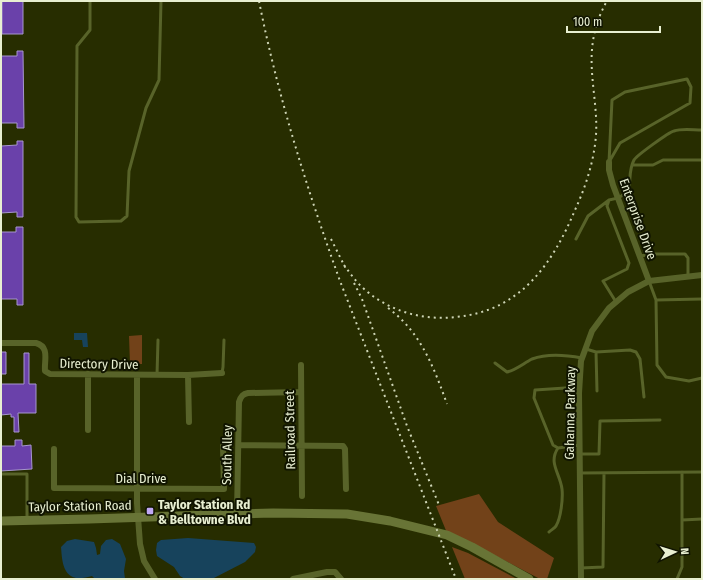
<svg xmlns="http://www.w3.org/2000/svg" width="703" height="580" font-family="'Fira Sans Condensed',sans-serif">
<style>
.green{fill:#724219}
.water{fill:#17435c}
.building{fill:#6a41aa;stroke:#a796ce}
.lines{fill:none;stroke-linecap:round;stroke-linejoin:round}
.lane{stroke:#586329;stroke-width:3}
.street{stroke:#586329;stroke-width:6}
.secondary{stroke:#687436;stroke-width:9}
.rail{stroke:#ced5b5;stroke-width:2;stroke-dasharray:2 4;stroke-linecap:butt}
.poi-dot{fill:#c0a8f4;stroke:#101400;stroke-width:1.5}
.labels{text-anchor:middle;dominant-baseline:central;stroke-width:4;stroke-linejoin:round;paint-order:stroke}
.street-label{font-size:13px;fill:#e8efd1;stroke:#101400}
.poi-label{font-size:13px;font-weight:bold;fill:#e8efd1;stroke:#101400;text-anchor:start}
</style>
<rect width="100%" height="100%" fill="#272d00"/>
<path class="green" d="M142 335V364H130L129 336Z
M479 494 498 522 554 558 547 579H540L471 543 447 533 436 506Z
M452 547 468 553 517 579H465Z"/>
<path class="water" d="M74 333H87L88 347H83L82 340H74Z
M188 538 254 543 256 547 255 552 245 562 212 579H185L180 576 174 567 157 556 156 550 157 543 161 540Z
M75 539 94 542 96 548 97 555 100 554 101 546 106 540 112 539 120 544 126 559 124 571 125 579H95L92 576C88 577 80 579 76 578 62 575 62 558 61 547L67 541Z"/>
<path class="building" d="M2 1H23V34H2Z
M17 51H23L24 128H17V123H1V56H17Z
M17 141H23V217H17V212L1 213V146L17 145Z
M16 227H23V305H17V299H1V232H16Z
M1 352H6V374H1Z
M24 353H29V384H36V413H18L19 432H14V417H11V414L1 415V384H24Z
M15 440H22V446L31 445 32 469 1 471V446H15Z"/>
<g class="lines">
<path class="lane" d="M90 1V30L77 46 76 217 79 222 121 221 127 216 129 171 146 108 159 80 161 1
M687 79 691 87 690 103 620 143 609 162 612 100 625 92Z
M632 165H653L663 160H702
M576 239 588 216 609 200
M639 256 655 254H685L688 258V276
M649 281 656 300 657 365 666 377 689 381 702 378
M656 300 702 299
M616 302 603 281 627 269 629 263 607 206 609 200C640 194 624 179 634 160 636 156 669 132 674 131 682 128 693 130 702 130
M586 349 596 352 630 350 636 352 640 359 644 397
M596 352 597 391
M495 363 507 372C516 370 524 363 532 359 548 353 566 355 582 358
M222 373 223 367 224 340
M157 375 158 340
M580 387 535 390 534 398 553 445 558 448 580 445
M580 454H599L600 421 660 420
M580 473 702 472
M1 474H27V518
M682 520 702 519
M549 532C551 530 555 528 556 526 561 518 563 498 562 489 560 473 548 463 558 448
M581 568 603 567 604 473
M677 579 682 567V472"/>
<path class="street" d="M609 162V170L613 185 649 281
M1 343H36C50 347 44 360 45 371L50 374 188 375 222 373
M301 365 302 496
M88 374V430
M137 375V503L140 544 144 561 155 579
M188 375 189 422
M239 445 343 446 345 449 346 489
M54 449V488L224 489 223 446
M237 514 239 402C241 396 243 394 248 393L301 392
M293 579 327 572H335L341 579
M581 579 579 393 581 361 592 331 609 308 628 292 649 281 702 275"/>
<path class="secondary" d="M1 521 89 519 273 513 347 514 390 521 447 535 472 547 529 579"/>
<path class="rail" d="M259 1C278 97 307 189 340 281L456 579
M331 239 346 269
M344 265C350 273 356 282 363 288 388 311 423 321 456 317 520 311 552 265 575 210 586 186 594 161 596 135 598 104 588 72 593 41 595 27 600 13 607 1
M354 283 362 299 407 426 439 505
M388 308C421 332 434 368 447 404"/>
</g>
<rect class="poi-dot" x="146" y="507" width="8" height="8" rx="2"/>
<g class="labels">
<g class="street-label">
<text transform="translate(638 219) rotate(70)">Enterprise Drive</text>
<text transform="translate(99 364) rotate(1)">Directory Drive</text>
<text transform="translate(570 413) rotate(-89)">Gahanna Parkway</text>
<text transform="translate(290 430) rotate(-91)">Railroad Street</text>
<text transform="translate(227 455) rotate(-89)">South Alley</text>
<text x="141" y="478">Dial Drive</text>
<text transform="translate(80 506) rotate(-1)">Taylor Station Road</text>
</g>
<g class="poi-label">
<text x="158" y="504">Taylor Station Rd<tspan x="158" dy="15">&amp; Belltowne Blvd</tspan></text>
</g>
</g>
<rect width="703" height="580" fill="none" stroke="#e8efd1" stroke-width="4"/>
<g transform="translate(675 552) rotate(86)" stroke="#101400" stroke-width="3" paint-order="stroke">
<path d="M0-3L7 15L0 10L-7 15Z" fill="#e8efd1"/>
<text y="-6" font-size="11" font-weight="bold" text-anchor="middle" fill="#e8efd1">N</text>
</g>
<path d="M567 26v6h93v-6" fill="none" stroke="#e8efd1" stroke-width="2"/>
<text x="573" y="26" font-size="12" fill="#e8efd1" stroke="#101400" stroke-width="3" paint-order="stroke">100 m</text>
</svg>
